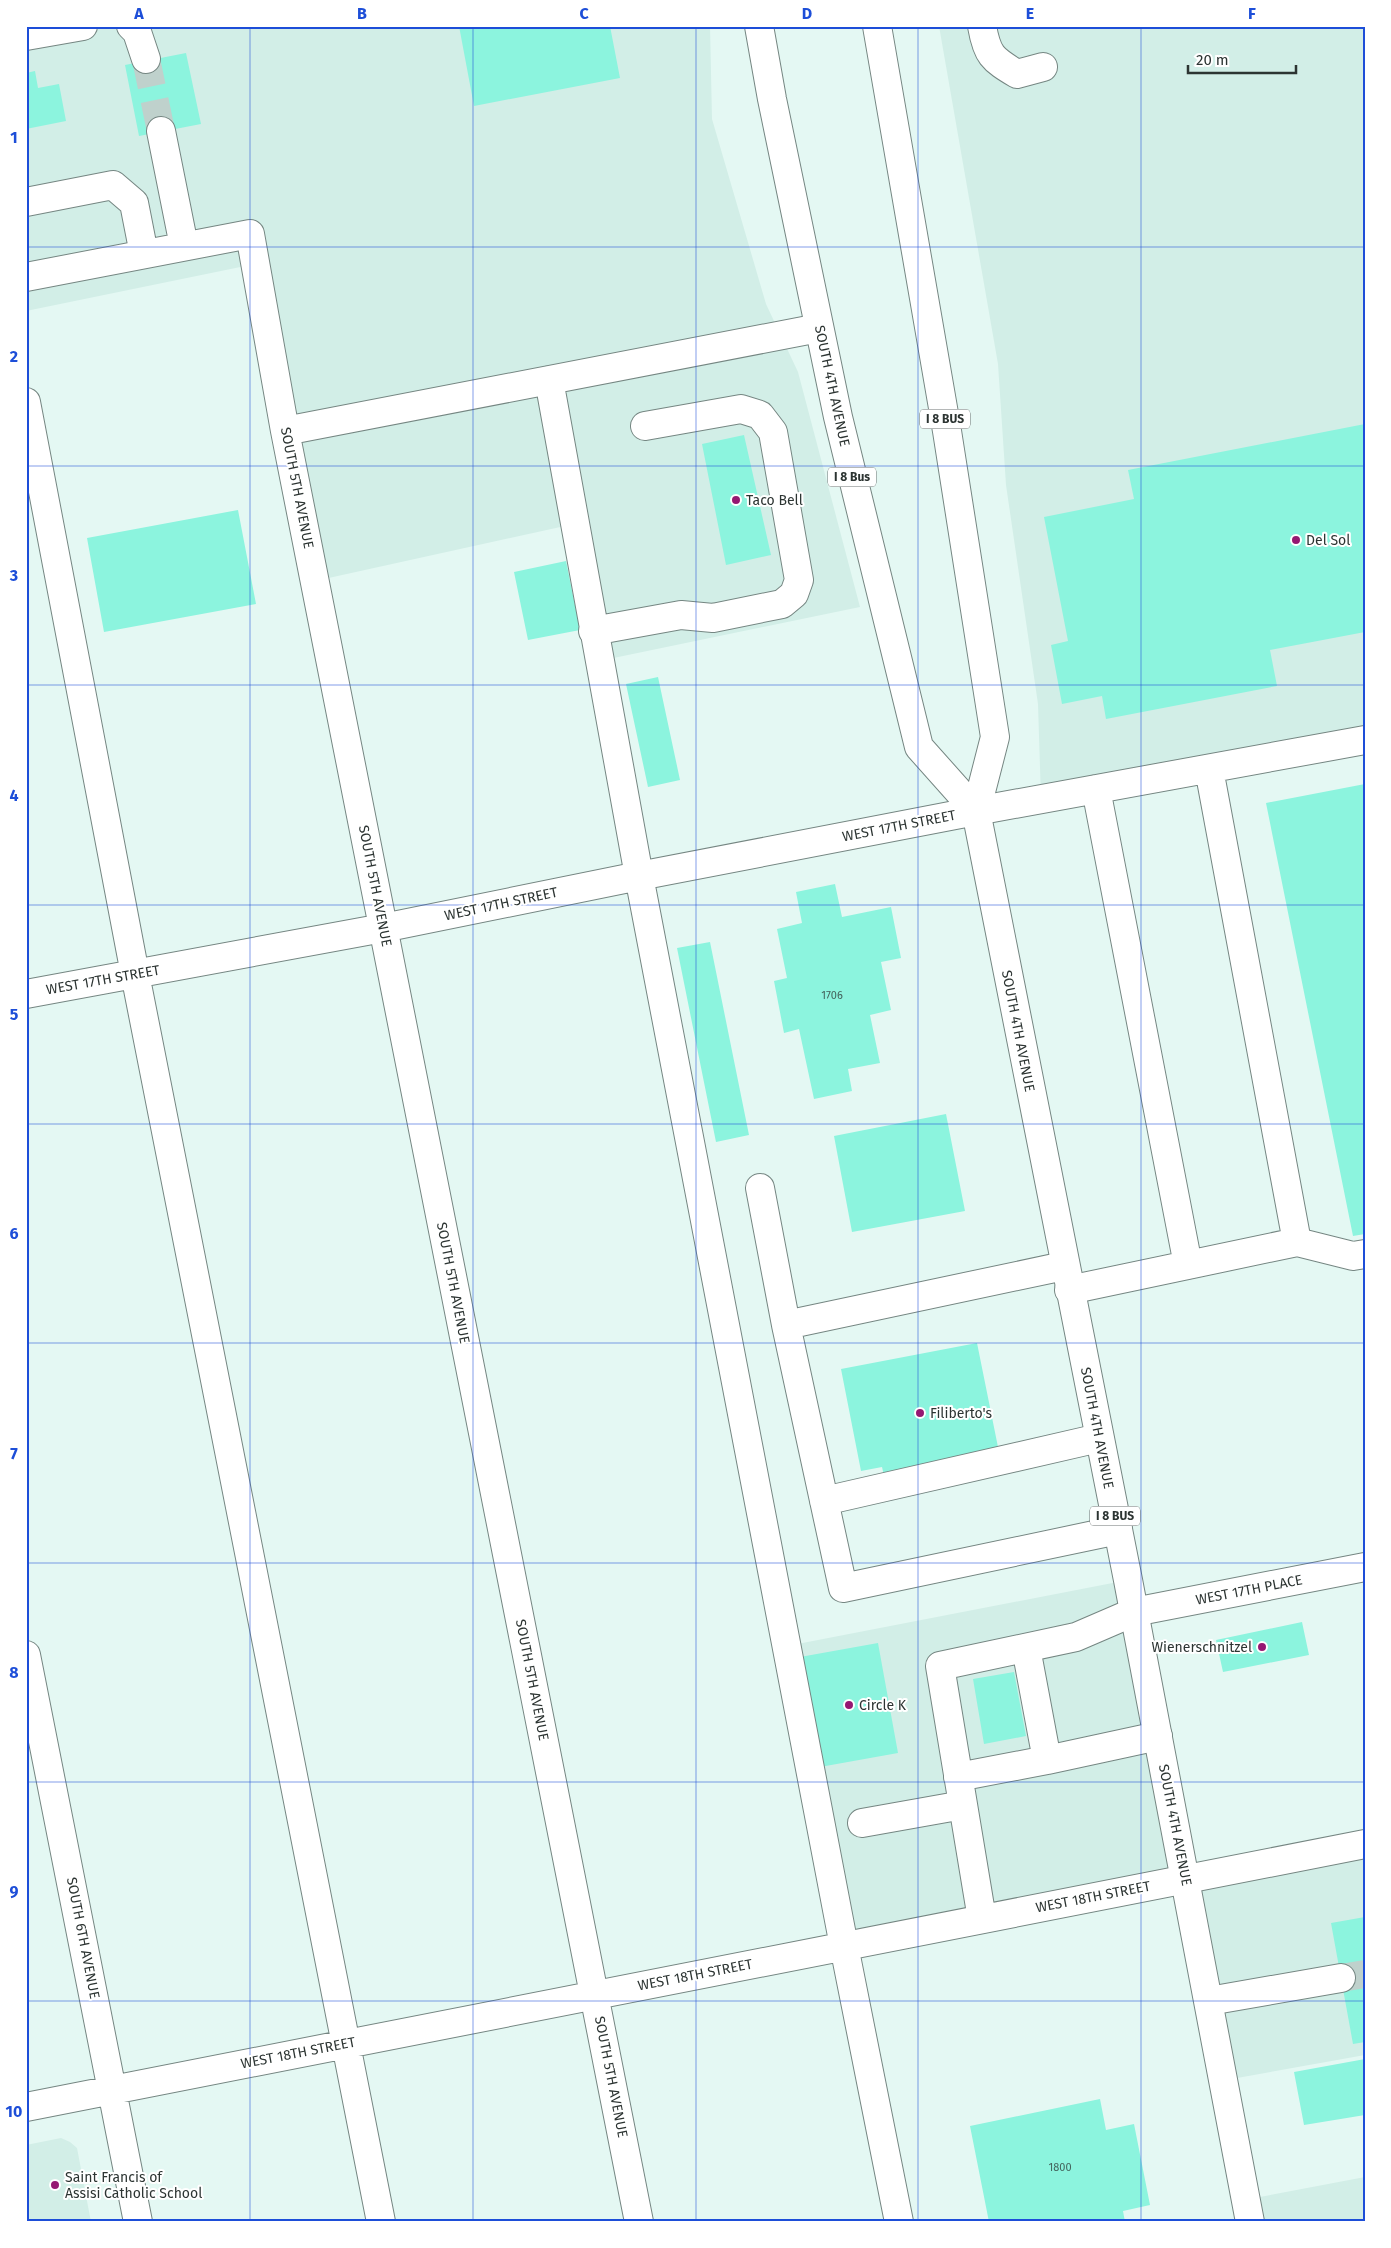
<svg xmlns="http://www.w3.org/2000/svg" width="1391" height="2248" font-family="'Fira Sans',sans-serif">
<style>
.built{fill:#d2eee7}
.building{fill:#8cf4de}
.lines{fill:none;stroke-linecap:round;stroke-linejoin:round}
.minor-tunnel{stroke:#bfd1cc;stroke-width:28;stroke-dasharray:28 14;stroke-linecap:butt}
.minor-casing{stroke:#758682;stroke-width:30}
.major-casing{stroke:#758682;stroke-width:30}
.minor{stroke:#fff;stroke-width:28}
.major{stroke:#fff;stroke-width:28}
.grid{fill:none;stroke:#1d4ed8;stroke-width:1;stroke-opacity:0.55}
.poi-dot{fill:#951872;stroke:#fff;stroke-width:2}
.labels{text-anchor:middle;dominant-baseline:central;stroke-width:4;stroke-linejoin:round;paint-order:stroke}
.number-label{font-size:11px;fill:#44645d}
.shield{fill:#fff;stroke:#6b7170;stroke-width:1}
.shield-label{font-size:12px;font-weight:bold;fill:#2c3432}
.street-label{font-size:14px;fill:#2c3432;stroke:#fff}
.poi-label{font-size:14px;fill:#2c3432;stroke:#fff;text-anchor:start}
.neatline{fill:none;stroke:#1d4ed8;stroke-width:2}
.grid-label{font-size:16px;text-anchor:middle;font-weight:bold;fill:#1d4ed8}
</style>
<rect width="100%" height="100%" fill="#e4f8f3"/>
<path class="built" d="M26 26H710L712 119 766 304 798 372 860 607 599 661 574 524 315 581 255 264 26 311Z
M939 26H1365V737L1041 799 1038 704 1006 485 998 364Z
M1128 1580 1185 1879 1365 1844V2055L1226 2080 1249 2199 1365 2177V2222H1251L1186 1881 844 1946 787 1646Z
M61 2138 70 2142 77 2148 91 2222H26V2145Z"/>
<path class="building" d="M459 26H610L620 78 474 106Z
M186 53 201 124 139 136 125 65Z
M35 71 38 88 59 84 66 121 26 129V73Z
M1365 424V632L1270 650 1277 686 1106 719 1102 696 1062 704 1051 645 1068 641 1044 517 1134 499 1128 470Z
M744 435 771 555 726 565 702 444Z
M238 510 256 604 104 632 87 538Z
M566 561 580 630 528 640 514 572Z
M658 677 680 780 648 787 626 684Z
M1365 784V1234L1353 1236 1266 803Z
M835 884 842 917 891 907 901 958 881 962 891 1010 870 1015 880 1063 848 1069 852 1091 814 1099 799 1029 784 1033 774 981 787 978 777 929 802 923 796 892Z
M710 942 749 1135 716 1142 677 948Z
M946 1114 965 1211 852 1232 834 1136Z
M977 1343 1000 1457 885 1480 882 1467 861 1471 841 1369Z
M1302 1622 1309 1655 1223 1672 1216 1640Z
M878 1643 898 1753 820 1767 800 1657Z
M1014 1672 1026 1736 984 1744 973 1679Z
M1365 1917V2042L1353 2044 1331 1923Z
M1365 2059V2115L1304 2125 1294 2072Z
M1100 2099 1106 2130 1134 2124 1150 2205 1123 2211 1125 2222H989L970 2126Z"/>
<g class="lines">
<path class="minor-tunnel" d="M146 59 161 131
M1341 1978 1365 1974"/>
<g class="minor-casing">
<path id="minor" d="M131 26 137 32 146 59
M982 26C987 55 992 59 1017 74L1043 67
M26 36 83 26
M161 131 184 246
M26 202 113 185 134 203 144 254
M26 277 250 234 285 431 639 2222
M549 380 639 876 844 1946 899 2222
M26 402 135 974 381 2222
M285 431 819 328
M593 631 681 615 713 618 782 604 794 594 799 580 773 432 760 415 741 409 645 426
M1096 789 1188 1265
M26 994 383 928 639 876 976 811 1365 740
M760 1188 786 1325
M1297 1242 1353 1256 1365 1254
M1064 1266 786 1325 843 1588 1118 1530
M1069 1290 1297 1242 1209 769
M824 1501 1099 1438
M1026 1648 1047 1760 1158 1736
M26 1655 138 2222
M958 1777 1047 1760
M862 1823 963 1805
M982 1919 940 1666 1076 1637 1134 1612 1365 1567
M1209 2001 1341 1978
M26 2107 1365 1844"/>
</g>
<g class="major-casing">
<path id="major" d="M759 26 772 99 838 417 919 747 976 811
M877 26 947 431 995 737 976 811 1128 1580 1250 2222"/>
</g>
<use href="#minor" class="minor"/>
<use href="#major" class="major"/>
</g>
<path class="grid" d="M250 26V2222M473 26V2222M696 26V2222M918 26V2222M1141 26V2222M26 247H1365M26 466H1365M26 685H1365M26 905H1365M26 1124H1365M26 1343H1365M26 1563H1365M26 1782H1365M26 2001H1365"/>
<g class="poi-dot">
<circle cx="736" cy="500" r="5"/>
<circle cx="1296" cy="540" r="5"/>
<circle cx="920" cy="1413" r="5"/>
<circle cx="1262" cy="1647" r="5"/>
<circle cx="849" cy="1705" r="5"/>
<circle cx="55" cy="2185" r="5"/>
</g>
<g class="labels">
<g class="number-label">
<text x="832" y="995">1706</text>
<text x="1060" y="2167">1800</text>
</g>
<g class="shield">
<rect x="920" y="409.5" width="50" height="19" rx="4"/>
<rect x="828" y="467.5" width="48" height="19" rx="4"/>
<rect x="1090" y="1506.5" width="50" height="19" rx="4"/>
</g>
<g class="shield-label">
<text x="945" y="419">I 8 BUS</text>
<text x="852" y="477">I 8 Bus</text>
<text x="1115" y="1516">I 8 BUS</text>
</g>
<g class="street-label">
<text transform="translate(832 386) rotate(78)">SOUTH 4TH AVENUE</text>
<text transform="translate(297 488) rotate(79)">SOUTH 5TH AVENUE</text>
<text transform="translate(899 826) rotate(-11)">WEST 17TH STREET</text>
<text transform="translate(375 886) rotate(79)">SOUTH 5TH AVENUE</text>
<text transform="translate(501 904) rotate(-12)">WEST 17TH STREET</text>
<text transform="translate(103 980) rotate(-10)">WEST 17TH STREET</text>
<text transform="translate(1018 1031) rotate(79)">SOUTH 4TH AVENUE</text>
<text transform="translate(453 1283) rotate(79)">SOUTH 5TH AVENUE</text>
<text transform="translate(1097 1428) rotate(79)">SOUTH 4TH AVENUE</text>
<text transform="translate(1249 1590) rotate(-11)">WEST 17TH PLACE</text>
<text transform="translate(532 1680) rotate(79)">SOUTH 5TH AVENUE</text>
<text transform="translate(1175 1825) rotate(79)">SOUTH 4TH AVENUE</text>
<text transform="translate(1093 1897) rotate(-11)">WEST 18TH STREET</text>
<text transform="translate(83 1938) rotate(79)">SOUTH 6TH AVENUE</text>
<text transform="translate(695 1975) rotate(-11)">WEST 18TH STREET</text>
<text transform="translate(298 2053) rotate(-11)">WEST 18TH STREET</text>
<text transform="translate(611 2077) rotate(79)">SOUTH 5TH AVENUE</text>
</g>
<g class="poi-label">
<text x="746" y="500">Taco Bell</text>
<text x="1306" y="540">Del Sol</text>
<text x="930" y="1413">Filiberto's</text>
<text x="1252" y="1647" text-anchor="end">Wienerschnitzel</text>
<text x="859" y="1705">Circle K</text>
<text x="65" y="2177">Saint Francis of<tspan x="65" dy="16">Assisi Catholic School</tspan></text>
</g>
</g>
<rect width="1391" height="2248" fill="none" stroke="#ffffff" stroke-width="55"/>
<path d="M1188 65v8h108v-8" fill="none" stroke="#2c3432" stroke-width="2.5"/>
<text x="1196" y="65" font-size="15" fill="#2c3432" stroke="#ffffff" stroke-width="4" paint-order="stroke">20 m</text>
<rect x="28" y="28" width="1336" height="2192" class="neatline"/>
<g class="grid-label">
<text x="139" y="19">A</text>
<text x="362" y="19">B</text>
<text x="584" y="19">C</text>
<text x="807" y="19">D</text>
<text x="1030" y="19">E</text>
<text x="1252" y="19">F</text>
<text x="14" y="143">1</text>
<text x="14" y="362">2</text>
<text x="14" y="581">3</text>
<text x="14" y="801">4</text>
<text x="14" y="1020">5</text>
<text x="14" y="1239">6</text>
<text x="14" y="1459">7</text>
<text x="14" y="1678">8</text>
<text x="14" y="1897">9</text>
<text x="14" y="2117">10</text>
</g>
</svg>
